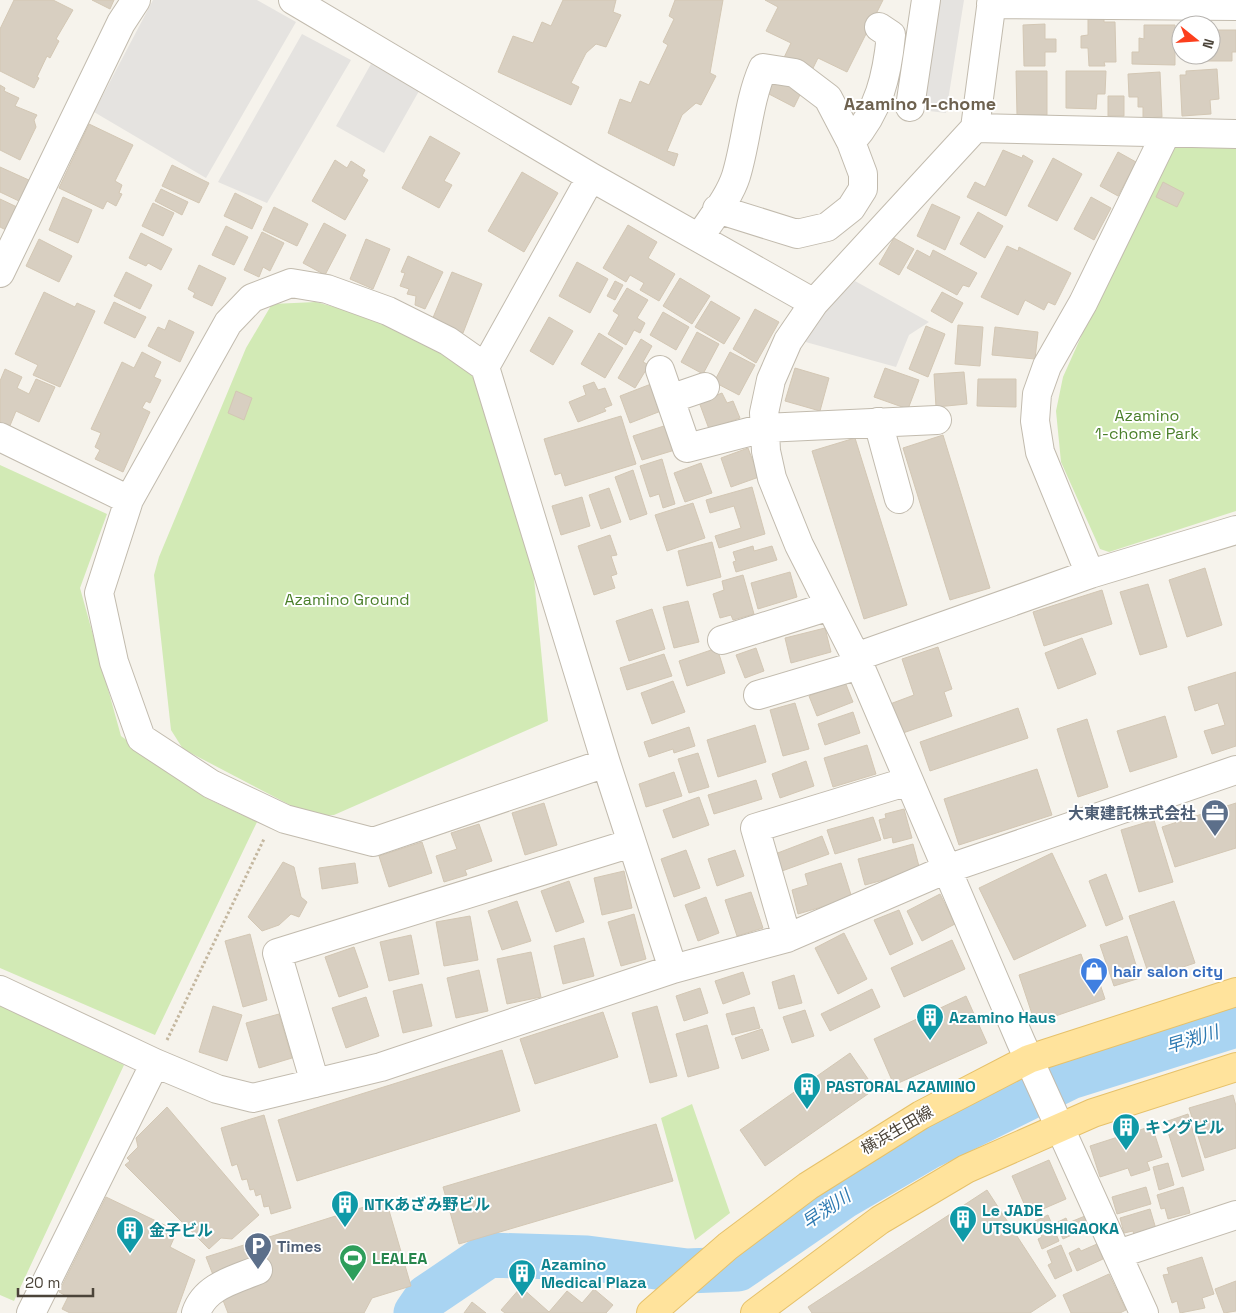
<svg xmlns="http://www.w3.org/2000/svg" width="1236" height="1313" font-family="'Space Grotesk','Noto Sans JP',sans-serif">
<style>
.green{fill:#d2eab5}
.parking{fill:#e5e3e0}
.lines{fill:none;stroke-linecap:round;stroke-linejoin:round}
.river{stroke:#a9d4f2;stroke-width:45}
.building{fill:#d8cfc1;stroke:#d3c7b4}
.minor-casing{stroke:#c2bbae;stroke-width:30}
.major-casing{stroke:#e6c16a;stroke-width:30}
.path{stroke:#c4b79f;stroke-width:3;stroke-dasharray:2.5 2.5;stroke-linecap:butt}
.minor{stroke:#fff;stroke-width:28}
.major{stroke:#ffe39c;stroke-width:28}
.labels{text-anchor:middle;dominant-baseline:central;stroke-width:4;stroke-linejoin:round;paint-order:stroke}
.park-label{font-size:16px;fill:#4a7f2a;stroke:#fff}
.service-label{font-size:16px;font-weight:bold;fill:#4e5e75;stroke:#fff;text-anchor:end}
.shop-label{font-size:16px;font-weight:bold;fill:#366cbe;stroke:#fff;text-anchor:start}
.culture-label{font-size:16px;font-weight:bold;fill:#0d838f;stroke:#fff;text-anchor:start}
.street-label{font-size:16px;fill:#4b4439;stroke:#fff}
.leisure-label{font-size:16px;font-weight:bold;fill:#27864d;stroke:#fff;text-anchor:start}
.neighbourhood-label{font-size:18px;font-weight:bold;fill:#6e6250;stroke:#fff}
.water-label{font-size:18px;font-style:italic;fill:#2e7ab2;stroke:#fff}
</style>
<rect width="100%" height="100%" fill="#f6f3ec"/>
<path class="green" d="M1169 140 1236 143V511L1109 552 1100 549 1061 462 1056 411 1063 377Z
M316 302 385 321 473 369 531 548 548 721 334 815 311 816 183 749 171 730 154 575 159 557 246 348 272 304Z
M0 465 107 514 80 588 121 736 204 797 257 822 155 1035 0 968Z
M0 1002 124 1065 14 1301 0 1295Z
M692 1104 730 1213 695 1240 661 1118Z"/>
<path class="parking" d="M153 0H257L296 22 206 178 94 112Z
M935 0H964L946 113 921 110Z
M302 34 351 60 267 203 218 182Z
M371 64 419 91 384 153 336 126Z
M855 281 929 322 909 335 896 367 802 341 819 318Z"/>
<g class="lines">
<path class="river" d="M416 1313 427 1297 489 1255 587 1258 687 1271 738 1269 844 1196 928 1147 1070 1077 1236 1025"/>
</g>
<path class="building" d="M14 0H53L73 10 56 39 59 41 50 58 47 56 37 77 39 78 34 88 0 71V29Z
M92 0H114L110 9Z
M563 0H616L613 12 621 15 606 47 596 44 586 53 571 83 579 87 571 105 498 72 513 36 533 43 542 22 551 26Z
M675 0H723L710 73 716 76 701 105 696 103 682 115 667 151 678 154 674 166 608 133 620 99 631 103 640 81 649 85 668 45 663 42 674 19 669 16Z
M765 0H883L847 72 818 58 794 107 767 93 791 43 766 31 778 7Z
M1104 18V22H1115L1116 62H1104L1105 66H1089L1088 48H1081V36L1088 35V19Z
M1045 24V39H1056V52H1045V66H1024L1023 25Z
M1144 25H1175V65L1132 64V52H1139V38L1144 39Z
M1211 30H1236V52H1232V61H1191V55H1211Z
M1217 69 1219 99 1210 100 1211 114 1182 116 1180 75H1186V71Z
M1016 71H1047V115H1017Z
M1066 71H1106L1105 94H1097L1096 109 1066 108Z
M1160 72 1162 117 1143 118V107H1138V97H1129L1128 74Z
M0 85 5 88 4 91 19 98 15 106 37 115 34 120 36 127 20 160 0 150Z
M1108 96H1124V116H1108Z
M89 124 133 145 115 181 122 185 119 193 122 194 116 206 107 201 103 209 59 188Z
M430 136 460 153 444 181 452 185 439 208 402 188Z
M1003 150 1022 158 1023 155 1033 161 1006 216 967 197 975 182 985 187Z
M1118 152 1136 162 1118 196 1100 186Z
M1053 158 1082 174 1057 221 1028 206Z
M335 160 347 168 351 161 365 170 362 176 368 180 345 220 312 201Z
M172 165 209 183 199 203 162 186Z
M0 167 31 181 21 202 0 192Z
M522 172 558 193 524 252 488 231Z
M1163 182 1184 193 1177 207 1156 197Z
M161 189 188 202 182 215 155 201Z
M235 193 262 207 252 229 224 216Z
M63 197 92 210 78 243 49 230Z
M1091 197 1111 208 1094 240 1074 229Z
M0 199 17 207 6 230 0 227Z
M153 203 174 213 163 236 142 226Z
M932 204 960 217 945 250 917 236Z
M274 207 308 224 297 246 263 230Z
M978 212 1003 226 985 258 960 244Z
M324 223 346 235 325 275 303 263Z
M628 225 657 242 648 258 675 274 659 301 640 290 644 283 630 275 626 282 603 268Z
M226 226 248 237 234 265 212 255Z
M262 232 284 243 270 271 263 267 259 277 244 270Z
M141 233 172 249 161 270 148 263 146 266 129 258Z
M894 238 914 249 899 275 879 264Z
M39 239 72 256 59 282 26 266Z
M366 239 390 249 373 289 350 279Z
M1007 246 1018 251 1019 247 1071 273 1055 305 1048 302 1044 310 1025 300 1018 315 981 297Z
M917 250 930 257 933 250 977 273 969 287 963 285 957 295 907 268Z
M408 256 443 272 425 309 415 305 416 296 407 294 409 289 400 286 405 273 401 272Z
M577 262 608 279 590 313 559 296Z
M199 265 226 278 212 306 193 297 195 293 188 289Z
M126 272 152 285 140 309 114 296Z
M452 272 482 284 463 333 432 320Z
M680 278 710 296 692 324 663 306Z
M615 281 623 285 615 300 607 296Z
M627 288 648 300 637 318 645 323 640 333 634 330 626 345 608 334 619 315 613 311Z
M44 292 75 307 77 303 95 311 60 387 33 375 38 365 15 354Z
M942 292 963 303 952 323 931 311Z
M711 301 740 318 724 344 695 327Z
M114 302 146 317 135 338 104 323Z
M755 309 779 322 756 363 733 349Z
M663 312 689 327 676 350 650 335Z
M549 317 573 331 553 365 530 351Z
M169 320 194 332 180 362 148 346 158 327 165 330Z
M958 325 983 327 980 366 955 364Z
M926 326 945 334 928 377 909 369Z
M995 327 1038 332 1035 359 992 355Z
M697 332 719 344 703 374 681 362Z
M599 333 623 348 605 378 581 364Z
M641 339 652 346 643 362 649 365 635 388 618 378Z
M142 352 161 362 154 377 161 380 150 403 146 401 142 408 150 412 123 472 95 459 100 450 95 447 101 433 91 429 122 362 134 368Z
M730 352 755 365 739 395 714 382Z
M795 368 829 378 820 411 785 401Z
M885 368 919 380 908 409 874 397Z
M5 369 22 377 17 388 29 394 36 379 55 387 39 422 16 411 9 428 0 424V381Z
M964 372 967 404 936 407 934 374Z
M978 379H1016V407L977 406Z
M594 382 598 390 605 388 612 405 604 408 606 411 578 422 569 402 586 395 583 386Z
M651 384 661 411 630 423 620 396Z
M236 391 252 398 244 420 228 413Z
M722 393 727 403 733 401 740 418 709 429 699 402Z
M621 416 636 464 565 486 561 473 555 475 544 439Z
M667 425 675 450 642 460 633 436Z
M943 435 990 588 950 600 903 448Z
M855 438 907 605 864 619 812 451Z
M748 448 759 477 731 487 721 458Z
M662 459 675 504 663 508 659 494 650 497 640 466Z
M701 463 712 493 685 502 674 473Z
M633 470 647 514 630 520 615 477Z
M752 487 765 534 719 548 715 536 741 528 734 506 710 513 706 500Z
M609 488 621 522 601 529 589 495Z
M582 497 590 526 561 535 552 506Z
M693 503 705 538 667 551 655 515Z
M610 535 617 555 611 556 617 574 611 576 615 588 594 595 578 546Z
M712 542 721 577 687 586 678 551Z
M753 546 754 551 772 546 777 560 736 572 733 562 736 561 733 552Z
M1205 568 1222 625 1187 637 1169 580Z
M790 572 797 597 758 609 751 583Z
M743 575 754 614 733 620 731 615 720 618 713 594 724 590 722 581Z
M1148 584 1167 647 1140 655 1120 592Z
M1102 590 1112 624 1044 646 1033 612Z
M688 601 699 642 674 648 663 607Z
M652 609 665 649 629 661 616 621Z
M825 628 831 652 791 663 785 638Z
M1082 638 1096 674 1058 689 1045 653Z
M938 647 952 689 944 692 952 716 900 734 890 704 914 695 902 659Z
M717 648 725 673 687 686 679 661Z
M756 648 764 671 745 678 736 655Z
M664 654 672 676 627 690 620 668Z
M1236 672V746L1212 754 1204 731 1225 725 1218 703 1195 711 1188 687Z
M673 681 685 712 652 724 641 693Z
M845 682 853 702 817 716 809 696Z
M795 703 809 749 783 756 770 710Z
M1018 708 1028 738 930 771 920 742Z
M853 712 860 733 825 745 818 724Z
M1165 716 1177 757 1130 772 1117 731Z
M1087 719 1108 787 1078 797 1057 729Z
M755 725 766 762 718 777 707 740Z
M689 727 695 746 674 753 673 749 649 757 644 742Z
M867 745 876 774 833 787 824 758Z
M698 753 709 787 689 793 678 759Z
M806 761 814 786 780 798 772 774Z
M1037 769 1052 815 959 845 944 799Z
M674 772 682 796 646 807 639 784Z
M756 780 762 799 714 814 708 795Z
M699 797 709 825 673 838 663 810Z
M544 803 557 845 525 855 512 813Z
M1236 803V848L1175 867 1162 827Z
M904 809 912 838 893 843 892 837 884 839 879 820 886 818 885 814Z
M873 817 881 840 835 854 827 830Z
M1154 820 1173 882 1139 892 1121 830Z
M479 824 492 861 465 870 467 875 444 882 436 856 457 849 451 833Z
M822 836 829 854 782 871 775 854Z
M422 842 432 873 389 887 379 856Z
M913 844 920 870 865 885 858 859Z
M686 850 700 888 674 897 661 859Z
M735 850 744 876 717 886 708 859Z
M1052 853 1086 926 1014 960 979 888Z
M283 862 294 867 301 897 307 902 299 917 291 914 279 925 262 931 248 917Z
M355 863 358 883 322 889 319 868Z
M841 863 852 898 798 914 792 890 808 885 805 874Z
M624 871 632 908 602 915 594 878Z
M1106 874 1123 919 1106 926 1089 881Z
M569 881 584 922 556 932 541 891Z
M751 892 763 928 737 936 725 900Z
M940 894 955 924 922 941 907 911Z
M706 897 719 933 698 941 685 905Z
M517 901 531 941 502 950 488 911Z
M1174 901 1195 963 1150 978 1129 916Z
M899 910 913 944 890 955 874 920Z
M634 914 646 959 621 966 608 922Z
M470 916 478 960 444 966 436 922Z
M844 933 867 979 838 994 815 948Z
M250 934 267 1000 243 1007 225 941Z
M411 935 419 974 389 981 380 942Z
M1127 936 1140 978 1114 986 1100 945Z
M584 938 594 976 563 984 554 946Z
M952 940 965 969 904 997 891 968Z
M354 947 368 987 339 997 325 957Z
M531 952 541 997 507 1004 497 959Z
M1081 954 1085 966 1093 963 1105 999 1035 1023 1019 975Z
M479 970 488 1011 456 1018 447 978Z
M743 972 750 994 723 1004 715 981Z
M794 975 802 1003 779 1009 772 982Z
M422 984 432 1026 403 1033 393 991Z
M700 988 708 1013 684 1021 676 996Z
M872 989 880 1007 830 1031 821 1014Z
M966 996 987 1043 894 1085 874 1039Z
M366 997 379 1036 346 1048 332 1008Z
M213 1006 242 1015 227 1061 199 1052Z
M657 1006 677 1076 650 1083 632 1013Z
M754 1007 760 1028 732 1035 726 1014Z
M805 1010 814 1036 792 1043 783 1017Z
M603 1012 618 1057 535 1084 520 1039Z
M279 1014 292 1058 259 1068 246 1023Z
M707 1025 719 1068 688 1077 676 1034Z
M762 1029 769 1050 742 1059 735 1038Z
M502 1050 520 1111 297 1181 278 1120Z
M850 1053 875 1089 765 1166 740 1130Z
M1233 1095 1236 1106V1148L1205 1158 1189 1108Z
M167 1107 259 1215 232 1239 221 1238 209 1249 125 1165 130 1161 127 1158 138 1147 136 1138Z
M1188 1114 1204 1170 1182 1177 1165 1122Z
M264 1115 291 1208 271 1214 269 1206 264 1207 261 1194 256 1196 254 1189 250 1190 247 1179 242 1180 237 1164 232 1166 221 1128Z
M656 1124 673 1181 459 1244 443 1187Z
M1152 1126 1162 1157 1147 1162 1150 1170 1131 1176 1128 1168 1100 1177 1090 1146Z
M1049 1160 1066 1199 1029 1215 1012 1176Z
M1168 1163 1174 1185 1159 1190 1153 1167Z
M1146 1187 1151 1204 1117 1214 1112 1197Z
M1183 1187 1190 1213 1168 1219 1165 1208 1161 1209 1157 1195Z
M987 1190 1056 1296 1030 1313H812L808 1307Z
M106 1197 177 1231 170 1247 195 1260 176 1313H70L62 1309 68 1297 59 1292Z
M386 1200 411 1286 372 1298 364 1313H228L206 1257Z
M1150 1209 1156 1229 1134 1235 1133 1231 1124 1233 1120 1218Z
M1048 1215 1059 1241 1042 1249 1038 1239 1042 1237 1035 1221Z
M1085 1216 1089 1227 1063 1239 1056 1223 1066 1218 1068 1223Z
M1097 1244 1103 1259 1077 1271 1069 1253 1079 1248 1081 1251Z
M1061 1245 1072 1271 1055 1279 1048 1265 1052 1263 1047 1251Z
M1202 1257 1214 1294 1202 1298 1205 1308 1180 1313 1177 1301 1172 1303 1163 1275 1169 1274 1167 1268Z
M1109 1274 1126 1310 1120 1313H1071L1063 1295Z
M1236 1281V1311L1224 1313 1215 1289Z
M521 1287 549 1312 567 1291 582 1303 594 1289 613 1305 606 1313H505L501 1310Z
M472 1302 486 1313H464Z"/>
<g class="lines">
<g class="minor-casing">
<path id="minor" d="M293 0 591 177 814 303
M992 0 975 128 814 303 788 341 771 380 764 413 766 451 772 478 799 545 856 657 1021 1042 1144 1313
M991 4 1236 6
M910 107 926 0
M975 128 1236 134
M851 142C879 111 887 76 891 35L879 27
M591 177 485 367 606 763 673 969
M699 238C711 219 729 198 736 176 747 140 748 102 763 68L795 73 828 98 851 142 863 174V189L851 208 827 227 797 234 717 209
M0 273 121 23 136 0
M485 367 448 341 388 311 327 289 291 283 252 298 228 323 129 500 99 593 114 662 141 738 211 784 285 819 373 842 606 763
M660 370 687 448 764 428 937 420
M670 399 705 387
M878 422 899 499
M0 437 129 500
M1090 574 1040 452 1035 421 1037 394 1047 366 1083 303 1166 133
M722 640 830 606
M856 657 1090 574 1236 530
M758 695 859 665
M787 938 755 828 909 781
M0 990 155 1063 217 1089 253 1098 381 1067 673 969 787 938 947 869 1236 770
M315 1083 277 953 632 843
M1118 1254 1236 1215
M31 1313 155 1063
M196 1313C205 1286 234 1280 258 1270"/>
</g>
<g class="major-casing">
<path id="major" d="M651 1313 728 1246 808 1186 921 1115 1029 1059 1236 992
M755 1313 880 1220 966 1169 1093 1113 1236 1067"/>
</g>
<path class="path" d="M167 1040 264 839"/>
<use href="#minor" class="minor"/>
<use href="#major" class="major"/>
</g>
<defs>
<g id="office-pin" transform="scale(1.4375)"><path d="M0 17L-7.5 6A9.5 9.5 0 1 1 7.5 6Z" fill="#5c6f8a" stroke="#fff"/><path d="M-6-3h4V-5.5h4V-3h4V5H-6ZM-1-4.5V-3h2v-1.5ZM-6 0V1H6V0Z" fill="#fff"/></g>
<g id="shop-pin" transform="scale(1.4375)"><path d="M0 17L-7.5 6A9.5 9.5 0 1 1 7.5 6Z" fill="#3f7fe0" stroke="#fff"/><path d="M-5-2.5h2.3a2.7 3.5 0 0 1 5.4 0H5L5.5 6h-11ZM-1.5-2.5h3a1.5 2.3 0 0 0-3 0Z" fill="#fff"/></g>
<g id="building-pin" transform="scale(1.4375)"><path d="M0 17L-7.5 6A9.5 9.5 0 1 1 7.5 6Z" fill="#0f9aa8" stroke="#fff"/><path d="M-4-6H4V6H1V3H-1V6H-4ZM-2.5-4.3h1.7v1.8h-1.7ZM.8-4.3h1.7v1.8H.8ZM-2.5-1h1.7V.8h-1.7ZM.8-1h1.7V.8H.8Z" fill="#fff"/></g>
<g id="parking-pin" transform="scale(1.4375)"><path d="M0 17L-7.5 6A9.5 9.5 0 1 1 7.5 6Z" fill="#5c6f8a" stroke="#fff"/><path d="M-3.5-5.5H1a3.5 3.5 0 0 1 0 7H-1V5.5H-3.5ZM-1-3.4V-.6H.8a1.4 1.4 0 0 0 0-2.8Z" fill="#fff"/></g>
<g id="stadium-pin" transform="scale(1.4375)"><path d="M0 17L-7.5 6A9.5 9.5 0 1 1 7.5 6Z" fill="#2e9e5b" stroke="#fff"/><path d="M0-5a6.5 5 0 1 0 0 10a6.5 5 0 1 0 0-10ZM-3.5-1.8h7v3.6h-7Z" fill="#fff"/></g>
</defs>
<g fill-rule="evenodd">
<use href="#office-pin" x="1215" y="813"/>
<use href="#shop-pin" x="1094" y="971"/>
<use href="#building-pin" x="930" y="1017"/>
<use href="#building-pin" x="807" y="1086"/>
<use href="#building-pin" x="1126" y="1127"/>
<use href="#building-pin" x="345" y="1204"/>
<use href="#building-pin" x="963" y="1219"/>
<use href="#building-pin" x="130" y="1230"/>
<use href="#parking-pin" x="258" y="1246"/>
<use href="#stadium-pin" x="353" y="1258"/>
<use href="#building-pin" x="522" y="1273"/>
</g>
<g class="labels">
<g class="park-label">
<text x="1147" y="415">Azamino<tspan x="1147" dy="18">1-chome Park</tspan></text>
<text x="347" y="599">Azamino Ground</text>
</g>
<g class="service-label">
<text x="1196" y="813">大東建託株式会社</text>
<text x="277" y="1246" text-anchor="start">Times</text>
</g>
<g class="shop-label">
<text x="1113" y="971">hair salon city</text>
</g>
<g class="culture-label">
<text x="949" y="1017">Azamino Haus</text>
<text x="826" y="1086">PASTORAL AZAMINO</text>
<text x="1145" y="1127">キングビル</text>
<text x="364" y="1204">NTKあざみ野ビル</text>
<text x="982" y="1210">Le JADE<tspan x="982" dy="18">UTSUKUSHIGAOKA</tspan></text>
<text x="149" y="1230">金子ビル</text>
<text x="541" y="1264">Azamino<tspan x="541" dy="18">Medical Plaza</tspan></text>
</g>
<g class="street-label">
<text transform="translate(897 1130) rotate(-30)">横浜生田線</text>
</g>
<g class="leisure-label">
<text x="372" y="1258">LEALEA</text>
</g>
<g class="neighbourhood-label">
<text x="920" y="103">Azamino 1-chome</text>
</g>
<g class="water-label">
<text transform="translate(1192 1039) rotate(-17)">早渕川</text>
<text transform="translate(826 1209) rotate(-34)">早渕川</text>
</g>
</g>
<g transform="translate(1196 40) rotate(107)"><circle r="24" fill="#ffffff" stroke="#b7b4b0"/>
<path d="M0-4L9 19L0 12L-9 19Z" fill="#fc3f1d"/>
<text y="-8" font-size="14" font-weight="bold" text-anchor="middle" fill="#4b4439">N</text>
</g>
<path d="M18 1288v8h75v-8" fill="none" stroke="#4b4439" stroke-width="2.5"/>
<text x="25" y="1288" font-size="15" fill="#4b4439" stroke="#ffffff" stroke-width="4" paint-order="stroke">20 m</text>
</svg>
